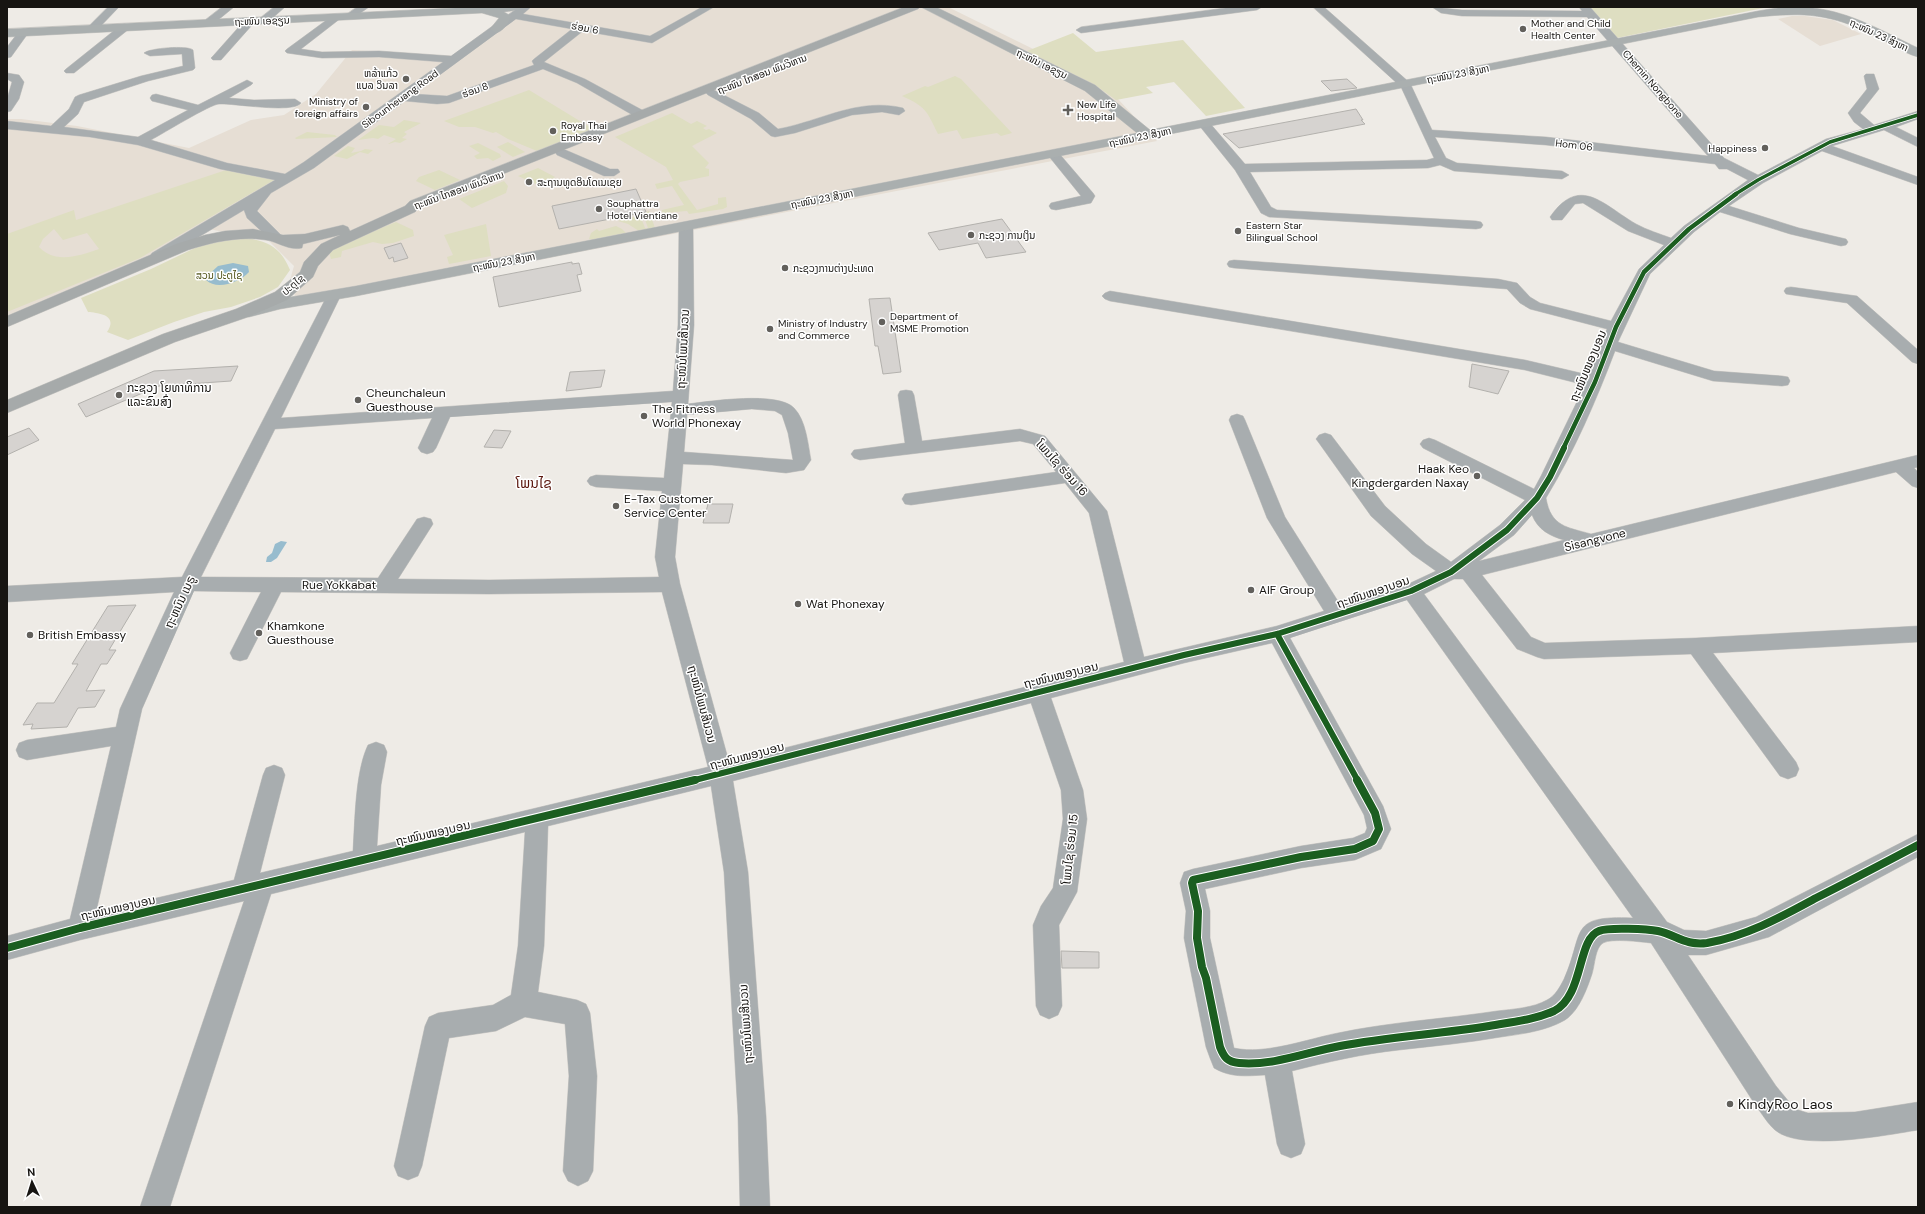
<svg xmlns="http://www.w3.org/2000/svg" width="1925" height="1214" font-family="'DM Sans','Noto Sans Lao',sans-serif">
<style>
.built{fill:#e6ded4}
.green{fill:#dedec1;fill-rule:evenodd}
.water{fill:#97bcce}
.building{fill:#d6d3d0;stroke:#b3b1ad}
.lines{fill:none;stroke-linecap:round;stroke-linejoin:round}
.minor-casing{stroke:#cbc9c5;stroke-width:1}
.major-casing{stroke:#cbc9c5;stroke-width:1}
.highway-casing{stroke:#cbc9c5;stroke-width:1}
.minor{fill:#a8adaf;fill-rule:evenodd}
.major{fill:#aaafaf;fill-rule:evenodd}
.highway{fill:#a6aaaa;fill-rule:evenodd}
.cycleway-far3-casing{stroke:#fff;stroke-width:5}
.cycleway-far2-casing{stroke:#fff;stroke-width:6}
.cycleway-far1-casing{stroke:#fff;stroke-width:8}
.cycleway-casing{stroke:#fff;stroke-width:10}
.cycleway-far3{stroke:#1b5e20;stroke-width:3.5}
.cycleway-far2{stroke:#1b5e20;stroke-width:4.5}
.cycleway-far1{stroke:#1b5e20;stroke-width:6}
.cycleway{stroke:#1b5e20;stroke-width:8}
.poi-dot{fill:#62605c;stroke:#fff;stroke-width:1.5}
.labels{text-anchor:middle;dominant-baseline:central;stroke-width:3;stroke-linejoin:round;paint-order:stroke}
.far-street-label{font-size:10px;fill:#171512;stroke:#fff}
.far-poi-label{font-size:10px;fill:#171512;stroke:#fff;text-anchor:start}
.far-park-label{font-size:10px;fill:#4e5116;stroke:#fff}
.street-label{font-size:12px;fill:#171512;stroke:#fff}
.poi-label{font-size:12px;fill:#171512;stroke:#fff;text-anchor:start}
.quarter-label{font-size:14px;fill:#5b170e;stroke:#fff}
.near-poi-label{font-size:14px;fill:#171512;stroke:#fff;text-anchor:start}
</style>
<rect width="100%" height="100%" fill="#eeebe6"/>
<path class="built" d="M526 7H948L1104 84 1157 141 298 306 290 280 294 266 269 241 204 228 148 258 7 318V119H21L77 126 189 148 251 120 284 115 316 94 352 50 453 56Z
M1792 16H1805L1833 20 1861 34 1820 46 1778 19Z"/>
<path class="green" d="M1589 7H1768L1617 38Z
M1073 33 1096 52 1183 40 1245 108 1206 116 1174 82 1146 87 1153 93 1116 100 1095 85 1027 51Z
M955 76 961 79 1012 133 1001 136 997 133 962 139 957 130 938 134C927 111 926 107 902 96L925 86 928 87Z
M529 90 593 129 537 151 508 139 496 132 493 133 475 127H459L444 121Z
M672 113 691 124 697 121 707 126 703 128 706 130 709 129 717 133 692 146 709 163 705 168 709 169V176L680 182 678 184 697 210 718 204V198L726 197 727 207 723 209 689 214 687 211 662 213V210L684 205 672 186 657 189 655 184 673 180 666 167 615 137Z
M404 120 421 123 404 132 407 134 402 138 407 139 400 143 395 142 389 144H388L396 139 384 135 378 139 373 138 358 140 379 125 394 127Z
M307 132 335 135 337 137 296 139 295 138Z
M508 142 525 152 513 157 497 147Z
M478 143 500 154 501 157 493 161 488 158 477 159 474 156 480 153 469 146Z
M348 146 355 148 351 153 361 151 365 149 373 150 368 154 360 152 347 159 334 156Z
M538 168 555 177 554 178 536 184 518 176Z
M229 169 276 179 140 258 7 312V234L74 210 76 220ZM54 229 63 240 87 233 99 249C79 256 55 264 39 247L43 239Z
M439 170 460 180 435 190 416 181 419 177Z
M504 181 508 186 506 193 472 208 459 199Z
M649 211 655 228 639 231 628 224 618 221 640 215 645 228H648L643 214Z
M396 222 413 230 414 236 393 243 382 244 373 242 342 251 341 257 331 259 329 252 334 247Z
M486 224 491 256 449 264 447 257 453 255 444 235Z
M616 226 622 229 626 233 592 240 589 239 591 233 597 229 599 231Z
M240 237C266 241 279 244 290 270L278 287 260 297 231 307 204 312 174 322 128 340 107 332C118 316 101 313 88 312L81 298 151 269 195 248 209 242Z"/>
<path class="water" d="M233 263 248 266 249 272C240 282 217 291 206 280V277L218 266Z
M281 541 287 542 277 558 271 562H266L267 557 272 553 275 544Z"/>
<path class="building" d="M1347 79 1357 88 1331 91 1321 81Z
M1356 109 1363 120H1361L1365 124 1239 148 1223 134Z
M636 189 646 212 559 229 552 206Z
M1002 219 1026 252 986 258 978 243 939 250 928 233Z
M401 243 408 258 394 262 393 257 389 259 384 248Z
M572 262V264L579 263 582 274 577 275 581 291 499 307 493 277Z
M890 298 901 372 883 374 878 346H875L869 299Z
M1472 364 1509 371 1498 394 1469 387Z
M238 366 231 381 159 386 86 417 78 404 154 371Z
M605 370 601 387 566 391 570 372Z
M29 428 39 440 7 455V437Z
M494 430 511 431 502 448 484 447Z
M708 504H733L729 523H703Z
M136 605 109 650H116L107 664H101L86 691 105 690 95 707 78 708 67 727 31 729 33 724 23 725 37 703H54L78 664H72L108 606Z
M1061 951 1099 952V968H1062Z"/>
<g class="lines">
<g class="minor-casing">
<path id="minor" d="M108 7H119L97 30H89L88 28 89 26Z
M222 7H234L212 25H204L203 23 204 21Z
M274 7H285L267 23H259L258 21 259 19Z
M357 7H369L352 19H344L343 17Z
M519 7H531L523 14 650 36 702 7H714L652 43 583 31 544 62 585 79 644 111 646 114 644 117H636L577 83 543 69 449 103 437 104 405 101 314 168 271 193 257 211 282 236 280 239H270L247 218 244 210 162 259H152L150 256 152 253 275 180 220 169 138 145 90 137 7 129V121L51 126 69 109 75 97 79 95 141 76 183 66 182 54 150 56 144 53C149 48 188 45 193 50L195 68 193 70 148 81 87 101 84 102 78 114 64 127 138 137 188 110 152 101 150 98 152 95 156 94 198 105 247 80 253 83 251 85 229 98 254 100 295 99 301 103C293 114 233 103 219 104 211 104 162 134 151 140L227 163 285 174 304 162 443 62 379 57 322 58 287 53 285 51 287 49 332 16H340L341 18 301 49 322 52 379 51 451 56ZM516 19 572 29 534 59 532 61 534 65 447 96 414 94Z
M1233 7H1262L1257 10 1081 33 1076 30 1081 27Z
M1313 7H1324L1410 83 1432 130 1546 137 1708 156 1587 17 1462 16 1441 13 1432 7 1462 10 1582 11 1579 7H1590L1724 158 1758 175 1826 139 1863 129 1854 122 1848 113 1867 89 1864 76 1866 74H1874L1879 89 1860 113 1874 125 1918 111V119L1896 127 1918 138V147L1884 130 1832 146 1918 177V185L1822 151 1763 183 1729 206 1799 228 1846 239 1848 242 1846 245 1841 246 1790 234 1720 212 1694 232 1650 274 1618 342 1714 371 1782 376 1788 377 1790 381 1788 385 1782 386 1713 381 1615 351C1596 401 1574 452 1546 498 1551 527 1567 527 1591 534L1918 455V467L1914 468 1918 472V488L1912 486 1896 472 1482 575 1531 637 1545 643 1696 638 1918 626V642L1713 653 1796 762 1799 769 1796 776 1788 779 1780 776 1691 654 1544 659 1537 657 1517 649 1463 579H1454L1424 594 1667 922 1684 930 1706 931 1756 917 1918 834V857L1769 937 1706 955H1688L1776 1086 1795 1109 1808 1113 1855 1112 1918 1102V1130C1887 1135 1800 1152 1775 1130 1768 1124 1762 1114 1756 1106L1651 943C1641 942 1612 938 1603 943 1595 948 1595 965 1592 974 1587 989 1579 1011 1565 1020 1546 1031 1522 1034 1501 1037 1467 1043 1433 1046 1399 1050 1362 1054 1327 1062 1292 1071L1305 1144 1301 1154 1291 1158 1281 1154 1277 1144 1265 1075C1246 1076 1231 1078 1214 1068L1210 1058 1206 1047 1184 938 1186 911 1180 883 1184 872 1193 869 1301 846 1353 838 1365 833 1367 828 1364 815 1272 643 1184 663 1051 698 1083 790 1087 819 1077 892 1059 925 1062 1006 1058 1015 1049 1019 1040 1015 1036 1006 1033 925 1041 906 1053 888 1063 819 1061 790 1031 703 733 781 748 872 766 1116 770 1207H740L738 1116 724 872 711 786 548 826 544 946 538 992 577 1000 586 1004 590 1013 597 1076 593 1171 588 1181 578 1186 568 1181 563 1171 569 1076 565 1024 525 1017 496 1031 449 1038 422 1166 418 1176 408 1180 398 1176 394 1166 425 1026 429 1017 438 1013 493 1005 511 995 518 946 525 832 271 894 170 1207H140L244 901 80 940 7 960V936L70 919 111 746 27 760 19 757 16 750 19 743 27 740 116 727 120 709 174 592 7 602V586L182 577 329 292H339L341 295 281 418 673 391 678 325 679 226 681 223H691L693 226 694 325 688 404C711 401 778 391 794 408 806 420 808 444 811 460L804 470 786 473 712 465 683 464 675 557 680 584 729 762 1124 662 1089 513 1065 483 911 505 905 504 902 499 905 494 911 493 1056 472 1033 444 1020 441 860 460 854 458 851 454 854 450 905 443 898 395 900 391 906 390 912 391 914 395 922 441 1020 429 1045 436 1107 511 1144 657 1277 626 1324 611 1267 518 1229 420 1231 416 1237 414 1243 416 1245 420 1285 517 1341 606 1404 586 1436 571 1412 554 1371 516 1319 443 1316 439 1319 435 1325 433 1331 435 1385 506 1426 544 1451 562 1500 525 1525 500 1423 448 1420 444 1423 440 1429 438 1435 440 1534 489 1541 476 1585 385 1525 370 1110 301 1105 299 1102 296 1105 293 1110 291 1525 360 1589 375 1607 329 1530 309 1520 303 1507 289 1234 268 1229 267 1227 264 1229 261 1234 260 1498 279 1517 283 1530 297 1540 303 1611 321 1639 269 1664 245 1628 231 1583 203 1575 204 1562 220H1552L1550 217C1580 174 1603 205 1636 224 1647 230 1660 234 1671 238L1684 226 1748 180 1727 169H1719L1715 164 1546 145 1435 137 1446 158 1457 163 1562 171 1569 175 1562 179 1454 171 1440 165 1428 168 1250 172 1271 207 1277 210 1476 221 1481 222 1483 225 1481 228 1476 229 1269 217 1261 213 1235 170 1198 124 1200 121H1208L1245 164 1427 160 1434 158 1401 87ZM672 402 664 478 596 475 590 477 587 481 590 485 596 487 662 491 655 557 659 577 489 580 398 579 433 524 431 519 424 517 417 519 378 578 201 577 275 429 432 418 418 448 421 452 427 454 433 452 436 448 450 417ZM752 409 775 411 782 415 788 433 793 460 684 452 687 415ZM1532 515C1538 530 1550 536 1564 540L1479 561 1514 535ZM194 591 261 592 230 653 233 659 240 661 247 659 281 592 489 594 662 592 708 767 377 846 381 785 387 752 384 745 376 742 368 745C355 772 355 821 353 851L260 873 285 775 282 768 274 765 266 768 263 775 234 880 96 912 142 709ZM1407 600 1633 918C1567 915 1585 932 1564 979 1560 987 1555 996 1547 1000 1533 1008 1513 1009 1497 1011 1444 1019 1390 1022 1338 1033 1307 1039 1265 1055 1234 1048L1210 938V911L1205 889 1301 868 1355 860 1381 849 1391 829 1383 806 1290 638Z
M249 19 253 20 254 22 253 24 221 60H213L211 58 213 56 245 20Z
M125 24 130 27 129 29 74 73H66L64 71 66 69 121 25Z
M24 29 29 32 11 57 7 58V47L20 30Z
M7 73 19 75 24 82 19 99 11 111 7 112V99L12 82 7 79Z
M712 89 759 113 778 129C821 121 858 97 903 108L905 111 899 115 882 112 852 115 795 133 775 137 771 136 751 119 708 95 706 93Z
M561 148 610 169H618L620 172 614 176H604L557 155 555 152 557 149Z
M1053 150 1057 151 1093 193 1095 196 1091 203 1056 210 1051 209 1049 206 1051 203 1081 196 1047 154Z
M1791 287 1857 296 1918 350V364L1912 362 1847 303 1786 294 1784 291 1786 288Z"/>
</g>
<g class="major-casing">
<path id="major" d="M476 7H523L517 10 504 12 511 16C508 23 504 31 496 33L490 29 499 18 482 13 7 37V29Z
M921 7H936L1095 85 1150 130 1758 11C1776 8 1795 5 1813 8 1851 12 1884 32 1918 48V57C1903 53 1888 42 1874 35 1830 14 1806 12 1758 17L356 296 280 309 249 317 243 316 241 312 243 308 279 299 356 286 1137 133 1085 91Z"/>
</g>
<g class="highway-casing">
<path id="highway" d="M904 7H920L918 9 420 207 415 212 333 250 318 266 313 277 287 300 248 317 175 342 7 413V400L163 334 236 309 275 292 300 272 304 262 321 244 340 235 303 244 302 248C289 251 278 242 266 240 239 236 213 242 188 250L7 327V316L176 244 205 235 225 231 253 229 283 235 305 234 343 225 348 227 350 231 405 206 410 201Z"/>
</g>
<use href="#minor" class="minor"/>
<use href="#major" class="major"/>
<use href="#highway" class="highway"/>
<g class="cycleway-far3-casing">
<path id="cycleway-far3" d="M1734 195 1758 180 1830 142 1918 115"/>
</g>
<g class="cycleway-far2-casing">
<path id="cycleway-far2" d="M1563 449 1595 382 1616 327 1644 272 1689 229 1736 194"/>
</g>
<g class="cycleway-far1-casing">
<path id="cycleway-far1" d="M1277 634 1358 781
M691 781 1184 655 1277 634 1411 591 1451 572 1507 530 1537 498 1550 477 1564 448"/>
</g>
<g class="cycleway-casing">
<path id="cycleway" d="M1357 780 1375 813 1379 829 1373 841 1355 849 1301 857 1193 880 1192 883 1198 911 1197 938 1202 967 1206 978 1220 1047C1224 1057 1227 1062 1239 1063 1274 1066 1307 1052 1340 1046 1389 1037 1439 1034 1489 1026 1511 1022 1534 1020 1554 1011 1584 996 1577 939 1599 931 1608 927 1648 929 1658 931 1676 935 1686 946 1707 943 1747 936 1781 917 1816 898 1850 881 1884 863 1918 845
M7 948 80 928 695 780"/>
</g>
<use href="#cycleway-far3" class="cycleway-far3"/>
<use href="#cycleway-far2" class="cycleway-far2"/>
<use href="#cycleway-far1" class="cycleway-far1"/>
<use href="#cycleway" class="cycleway"/>
</g>
<g class="poi-dot">
<circle cx="1523" cy="29" r="4"/>
<circle cx="406" cy="79" r="4"/>
<circle cx="366" cy="107" r="4"/>
<path d="M1066 104h4v4h4v4h-4v4h-4v-4h-4v-4h4z"/>
<circle cx="553" cy="131" r="4"/>
<circle cx="1765" cy="148" r="4"/>
<circle cx="529" cy="182" r="4"/>
<circle cx="599" cy="209" r="4"/>
<circle cx="1238" cy="231" r="4"/>
<circle cx="971" cy="235" r="4"/>
<circle cx="785" cy="268" r="4"/>
<circle cx="882" cy="322" r="4"/>
<circle cx="770" cy="329" r="4"/>
<circle cx="119" cy="395" r="4"/>
<circle cx="358" cy="400" r="4"/>
<circle cx="644" cy="416" r="4"/>
<circle cx="1477" cy="476" r="4"/>
<circle cx="616" cy="506" r="4"/>
<circle cx="1251" cy="590" r="4"/>
<circle cx="798" cy="604" r="4"/>
<circle cx="259" cy="633" r="4"/>
<circle cx="30" cy="635" r="4"/>
<circle cx="1730" cy="1104" r="4"/>
</g>
<g class="labels">
<g class="far-street-label">
<text transform="translate(262 21) rotate(-2)">ຖະໜົນ ເອຊຽນ</text>
<text transform="translate(585 28) rotate(11)">ຮ່ອມ 6</text>
<text transform="translate(1879 35) rotate(25)">ຖະໜົນ 23 ສິງຫາ</text>
<text transform="translate(1042 64) rotate(26)">ຖະໜົນ ເອຊຽນ</text>
<text transform="translate(762 74) rotate(-21)">ຖະໜົນ ໄກສອນ ພົມວິຫານ</text>
<text transform="translate(1458 74) rotate(-11)">ຖະໜົນ 23 ສິງຫາ</text>
<text transform="translate(1653 84) rotate(49)">Chemin Nongbone</text>
<text transform="translate(475 90) rotate(-20)">ຮ່ອມ 8</text>
<text transform="translate(400 99) rotate(-36)">Sibounheuang Road</text>
<text transform="translate(1140 137) rotate(-12)">ຖະໜົນ 23 ສິງຫາ</text>
<text transform="translate(1574 145) rotate(7)">Hom 06</text>
<text transform="translate(459 190) rotate(-20)">ຖະໜົນ ໄກສອນ ພົມວິຫານ</text>
<text transform="translate(822 199) rotate(-11)">ຖະໜົນ 23 ສິງຫາ</text>
<text transform="translate(504 262) rotate(-11)">ຖະໜົນ 23 ສິງຫາ</text>
<text transform="translate(293 285) rotate(-40)">ປະຕູໄຊ</text>
</g>
<g class="far-poi-label">
<text x="1531" y="23">Mother and Child<tspan x="1531" dy="12">Health Center</tspan></text>
<text x="398" y="73" text-anchor="end">ຫລ້າແກ້ວ<tspan x="398" dy="12">ແບລ ວິນລາ</tspan></text>
<text x="358" y="101" text-anchor="end">Ministry of<tspan x="358" dy="12">foreign affairs</tspan></text>
<text x="1077" y="104">New Life<tspan x="1077" dy="12">Hospital</tspan></text>
<text x="561" y="125">Royal Thai<tspan x="561" dy="12">Embassy</tspan></text>
<text x="1757" y="148" text-anchor="end">Happiness</text>
<text x="537" y="182">ສະຖານທູດອິນໂດເນເຊຍ</text>
<text x="607" y="203">Souphattra<tspan x="607" dy="12">Hotel Vientiane</tspan></text>
<text x="1246" y="225">Eastern Star<tspan x="1246" dy="12">Bilingual School</tspan></text>
<text x="979" y="235">ກະຊວງ ການເງິນ</text>
<text x="793" y="268">ກະຊວງການຕ່າງປະເທດ</text>
<text x="890" y="316">Department of<tspan x="890" dy="12">MSME Promotion</tspan></text>
<text x="778" y="323">Ministry of Industry<tspan x="778" dy="12">and Commerce</tspan></text>
</g>
<g class="far-park-label">
<text x="219" y="275">ສວນ ປະຕູໄຊ</text>
</g>
<g class="street-label">
<text transform="translate(683 349) rotate(-87)">ຖະໜົນໂພນສີນວນ</text>
<text transform="translate(1588 366) rotate(-67)">ຖະໜົນໜອງບອນ</text>
<text transform="translate(1062 468) rotate(48)">ໂພນໄຊ ຮ່ອມ 16</text>
<text transform="translate(1595 540) rotate(-14)">Sisangvone</text>
<text x="339" y="585">Rue Yokkabat</text>
<text transform="translate(1373 592) rotate(-19)">ຖະໜົນໜອງບອນ</text>
<text transform="translate(180 602) rotate(-65)">ຖະຫນົນ ເນຣູ</text>
<text transform="translate(1061 675) rotate(-14)">ຖະໜົນໜອງບອນ</text>
<text transform="translate(702 704) rotate(75)">ຖະໜົນໂພນສີນວນ</text>
<text transform="translate(747 756) rotate(-15)">ຖະໜົນໜອງບອນ</text>
<text transform="translate(433 833) rotate(-13)">ຖະໜົນໜອງບອນ</text>
<text transform="translate(1070 849) rotate(-84)">ໂພນໄຊ ຮ່ອມ 15</text>
<text transform="translate(118 908) rotate(-13)">ຖະໜົນໜອງບອນ</text>
<text transform="translate(746 1024) rotate(-94)">ຖະໜົນໂພນສີນວນ</text>
</g>
<g class="poi-label">
<text x="127" y="388">ກະຊວງ ໂຍທາທິການ<tspan x="127" dy="14">ແລະຂົນສົ່ງ</tspan></text>
<text x="366" y="393">Cheunchaleun<tspan x="366" dy="14">Guesthouse</tspan></text>
<text x="652" y="409">The Fitness<tspan x="652" dy="14">World Phonexay</tspan></text>
<text x="1469" y="469" text-anchor="end">Haak Keo<tspan x="1469" dy="14">Kingdergarden Naxay</tspan></text>
<text x="624" y="499">E-Tax Customer<tspan x="624" dy="14">Service Center</tspan></text>
<text x="1259" y="590">AIF Group</text>
<text x="806" y="604">Wat Phonexay</text>
<text x="267" y="626">Khamkone<tspan x="267" dy="14">Guesthouse</tspan></text>
<text x="38" y="635">British Embassy</text>
</g>
<g class="quarter-label">
<text x="534" y="483">ໂພນໄຊ</text>
</g>
<g class="near-poi-label">
<text x="1738" y="1104">KindyRoo Laos</text>
</g>
</g>
<rect width="1925" height="1214" fill="none" stroke="#171512" stroke-width="16"/>
<g transform="translate(32 1182) rotate(356)" stroke="#ffffff" stroke-width="3" paint-order="stroke">
<path d="M0-3L7 15L0 10L-7 15Z" fill="#171512"/>
<text y="-6" font-size="11" font-weight="bold" text-anchor="middle" fill="#171512">N</text>
</g>
</svg>
